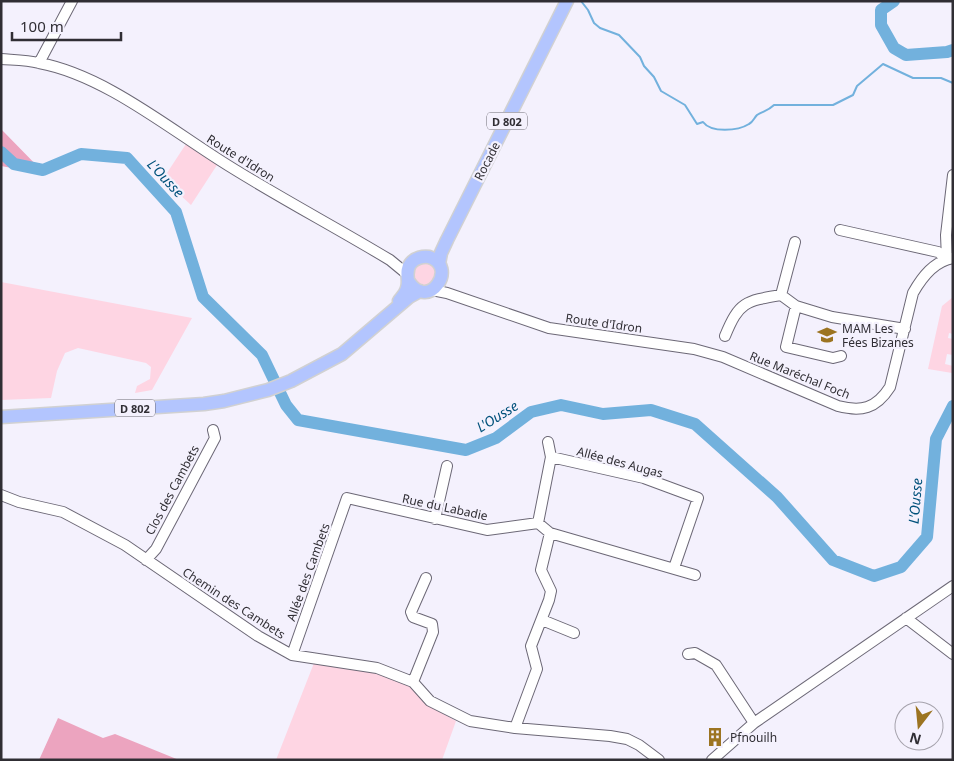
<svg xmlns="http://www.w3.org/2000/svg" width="954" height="761" font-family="'Noto Sans',sans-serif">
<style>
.green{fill:#fed5e3}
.forest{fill:#eca4bf}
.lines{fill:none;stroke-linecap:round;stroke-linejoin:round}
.stream{stroke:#72b1dd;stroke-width:2}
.river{stroke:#72b1dd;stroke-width:12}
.minor-casing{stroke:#6c6876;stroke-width:12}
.major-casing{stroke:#d1d1d2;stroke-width:15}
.minor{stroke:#fff;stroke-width:10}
.major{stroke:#b3c5fe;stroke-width:12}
.labels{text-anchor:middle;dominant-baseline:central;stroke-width:4.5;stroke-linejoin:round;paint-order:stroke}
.shield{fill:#f4f1fd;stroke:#6b6870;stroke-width:1}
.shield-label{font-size:11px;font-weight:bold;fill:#302e34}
.street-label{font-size:12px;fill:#302e34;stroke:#f4f1fd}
.poi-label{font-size:12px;fill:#302e34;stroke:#f4f1fd;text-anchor:start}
.water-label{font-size:14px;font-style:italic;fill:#00517b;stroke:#f4f1fd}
</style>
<rect width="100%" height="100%" fill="#f4f1fd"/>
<path class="green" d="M186 144 217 165 191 205 163 179Z
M423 262 435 265 438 281 423 288 413 279C413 269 414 267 423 262Z
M1 282 192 318 152 390 135 393 137 386 150 379 151 367 146 363 78 348 65 353 57 371 51 398 1 400Z
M953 297V334L949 333 948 338 953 339V355L947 354 945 364 953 366 952 373 928 369 942 306Z
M314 663 374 670 414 685 431 707 456 721 442 760H276Z"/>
<path class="forest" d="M1 129 45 174 1 166Z
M58 718 103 738 115 734 179 760H39Z"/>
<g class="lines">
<path class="stream" d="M581 1 588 10 594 23 600 28 619 35 640 57 644 66 654 77 661 91 685 105 697 124 703 122C711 133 738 131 749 124 753 122 754 118 757 115 763 111 768 111 774 105H833L853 95 857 86 883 64 913 78H941L953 83"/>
<path class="river" d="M894 1 881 10V25L894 48 906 55 947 52 953 50
M1 152 14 164 43 170 81 154 127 158 176 212 203 297 262 355 286 405 298 420 466 450 496 438 531 412 561 405 603 414 651 410 695 424 777 497 833 560 874 576 901 567 927 537 936 439 953 406"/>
<g class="minor-casing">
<path id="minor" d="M1 59C14 60 27 60 39 63 105 75 172 131 229 166 282 199 337 228 390 260L407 274
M39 63 72 1
M840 230 938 252 947 259
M947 259 946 235 953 175
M432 290 447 293 549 328 694 349 723 357 838 406C861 412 876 409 890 387L913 293C922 277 934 261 953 258
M781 295 795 242
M796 306 786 347 833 358 841 356
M725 336C739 302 745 301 781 295L796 306 832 317 905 329
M551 457 644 478 698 498 674 568
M1 495 19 502 63 512 125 545 258 636 292 655 377 668 413 682 430 701 470 721 515 728 610 736 627 739 639 745 659 760
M435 519 447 466
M550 533 695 575
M146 560 156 549 215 438 213 430
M906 618 953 654
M542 620 574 633
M688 654 695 653 716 665 754 723
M292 655 347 498 487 530 538 523
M413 682 433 632 432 624 413 617 411 612 426 578
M515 728 537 669 531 646 549 600 551 591 541 570 550 533 538 523 551 457 548 442
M712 760 754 723 953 586"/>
</g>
<g class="major-casing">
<path id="major" d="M439 264 441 253 447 240 567 1
M399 301C402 297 406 293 407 288 410 279 404 271 411 263 415 258 423 256 429 257 459 266 429 312 409 282
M1 417 204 404 224 401 268 390 291 381 342 354 409 297 420 291"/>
</g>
<use href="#minor" class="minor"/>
<use href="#major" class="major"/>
</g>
<defs>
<g id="school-bare" transform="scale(1.5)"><path d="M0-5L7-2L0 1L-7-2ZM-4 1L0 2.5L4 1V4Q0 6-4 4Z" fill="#9c7421" stroke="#f4f1fd" stroke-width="2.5" paint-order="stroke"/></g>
<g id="building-bare" transform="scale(1.5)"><path d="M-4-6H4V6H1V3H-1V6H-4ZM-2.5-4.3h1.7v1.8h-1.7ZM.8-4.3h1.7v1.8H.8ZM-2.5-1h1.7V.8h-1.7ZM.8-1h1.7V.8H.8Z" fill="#9c7421" stroke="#f4f1fd" stroke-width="2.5" paint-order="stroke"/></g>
</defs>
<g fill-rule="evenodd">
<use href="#school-bare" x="827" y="335"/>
<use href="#building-bare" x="715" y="737"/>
</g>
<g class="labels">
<g class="shield">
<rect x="487" y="112.5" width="40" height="17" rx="4"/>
<rect x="115" y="399.5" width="40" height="17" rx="4"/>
</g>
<g class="shield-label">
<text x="507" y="121">D 802</text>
<text x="135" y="408">D 802</text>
</g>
<g class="street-label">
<text transform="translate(241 158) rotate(32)">Route d'Idron</text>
<text transform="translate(487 161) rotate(-63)">Rocade</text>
<text transform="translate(604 323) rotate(8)">Route d'Idron</text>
<text transform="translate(800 375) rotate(22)">Rue Maréchal Foch</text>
<text transform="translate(620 462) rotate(15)">Allée des Augas</text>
<text transform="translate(172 490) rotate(-62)">Clos des Cambets</text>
<text transform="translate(445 507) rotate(12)">Rue du Labadie</text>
<text transform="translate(308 572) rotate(-70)">Allée des Cambets</text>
<text transform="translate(234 603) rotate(33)">Chemin des Cambets</text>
</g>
<g class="poi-label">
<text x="842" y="328">MAM Les<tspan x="842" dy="14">Fées Bizanes</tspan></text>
<text x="730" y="737">Pfnouilh</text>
</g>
<g class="water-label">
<text transform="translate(166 178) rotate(47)">L'Ousse</text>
<text transform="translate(497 416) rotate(-32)">L'Ousse</text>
<text transform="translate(915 501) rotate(-85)">L'Ousse</text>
</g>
</g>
<rect width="954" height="761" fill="none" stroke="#302e34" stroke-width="5"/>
<g transform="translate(919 726) rotate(196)"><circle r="24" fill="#f4f1fd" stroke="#a6a3ad"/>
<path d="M0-4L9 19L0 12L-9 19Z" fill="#9c7421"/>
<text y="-8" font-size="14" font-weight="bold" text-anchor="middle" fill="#302e34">N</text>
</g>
<path d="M12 32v8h109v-8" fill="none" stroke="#302e34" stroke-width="2.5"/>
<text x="20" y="32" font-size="15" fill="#302e34" stroke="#f4f1fd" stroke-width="4" paint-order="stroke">100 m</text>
</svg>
